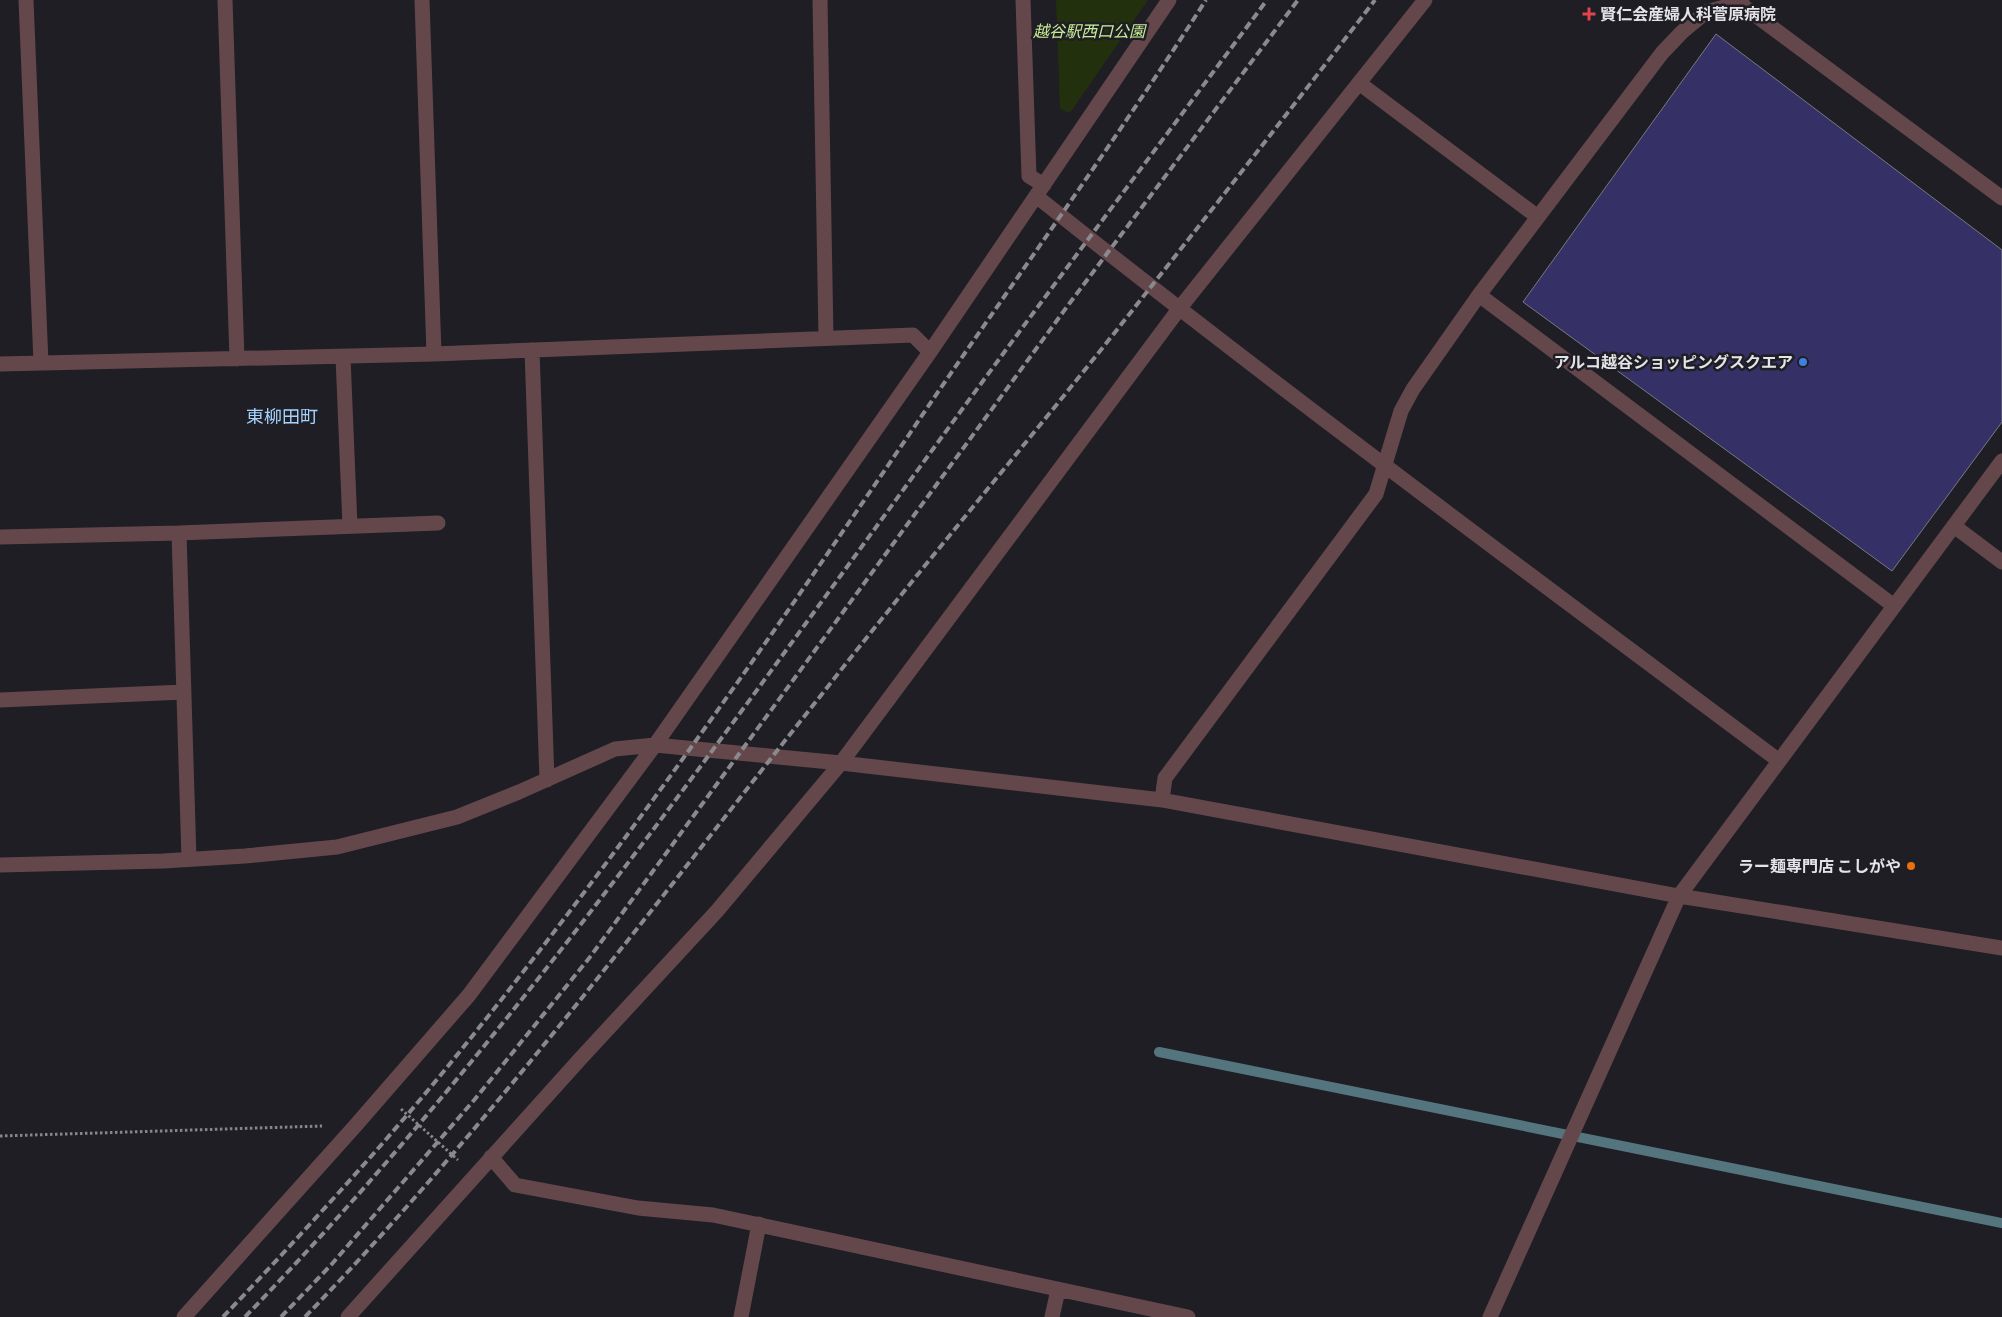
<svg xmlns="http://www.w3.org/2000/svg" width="2002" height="1317" font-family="Bitter,'Noto Sans JP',serif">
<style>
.green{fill:#23300e}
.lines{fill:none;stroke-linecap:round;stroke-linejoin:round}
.stream{stroke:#54757e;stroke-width:10}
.building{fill:#353065;stroke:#787981}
.path{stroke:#86868b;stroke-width:3;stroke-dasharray:2.5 2.5;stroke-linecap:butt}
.minor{stroke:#64474b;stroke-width:15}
.rail{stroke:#89898e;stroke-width:4;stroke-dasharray:8 4;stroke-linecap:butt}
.health-dot{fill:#e0444e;stroke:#1e1e24;stroke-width:2}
.shop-dot{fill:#3f7fe0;stroke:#1e1e24;stroke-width:2}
.food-dot{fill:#e8710a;stroke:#1e1e24;stroke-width:2}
.labels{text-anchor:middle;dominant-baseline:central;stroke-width:5;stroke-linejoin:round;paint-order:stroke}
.poi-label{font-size:16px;font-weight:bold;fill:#e4e4e8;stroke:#1e1e24;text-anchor:end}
.park-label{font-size:16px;font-style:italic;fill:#c7ec96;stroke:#1e1e24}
.neighbourhood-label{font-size:18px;fill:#a4d2ff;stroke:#1e1e24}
</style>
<rect width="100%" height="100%" fill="#1e1e24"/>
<path class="green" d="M1056 0H1148L1070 113 1060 109Z"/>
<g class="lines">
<path class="stream" d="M1159 1052 2002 1223"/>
</g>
<path class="building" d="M1716 34 2002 250V422L1892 571 1523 302Z"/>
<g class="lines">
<path class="path" d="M401 1109 458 1160
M0 1136 322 1126"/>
<path class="minor" d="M26 0 41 363
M225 0 237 359
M422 0 434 354
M820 0 826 338
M1023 0 1029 176 1044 185
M1735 0 2002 198
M1359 83 1538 217
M1036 196C1279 389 1529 574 1778 760
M1479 295 1894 606
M532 350 547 780
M343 357 350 526
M0 364 434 354 913 335 930 352
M1954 526 2002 562
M179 533 189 859
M0 537 179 533 438 523
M0 700 184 692
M1162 800 1165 778 1376 494 1401 411 1413 389 1479 295 1662 53 1682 32 1706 12 1739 3 1742 0
M0 865 163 861 245 856 337 847 457 817 519 792 615 749 655 745 841 763 1162 800 1679 896 2002 948
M491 1157 515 1185 638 1208 713 1215 1188 1317
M184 1317 356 1125 469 995 655 745 930 352 1169 0
M348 1317 581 1058 717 911 841 763 1179 309 1425 0
M741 1317 759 1224
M1052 1317 1058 1290
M1490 1317 1679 896 2002 461"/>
<path class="rail" d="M223 1317C299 1237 374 1156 444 1071 622 853 782 622 940 389 1029 260 1121 132 1206 0
M245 1317C496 1057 704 762 917 471 1032 313 1150 157 1267 0
M281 1317 331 1265 475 1099 590 957 1069 304 1298 0
M305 1317C492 1123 654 905 822 694 917 573 1016 456 1112 336 1200 225 1288 113 1375 0"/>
</g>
<path class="health-dot" d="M1586.5 6.5h5v5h5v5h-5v5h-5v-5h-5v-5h5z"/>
<circle class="shop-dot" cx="1803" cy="362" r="5"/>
<circle class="food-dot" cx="1911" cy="866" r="5"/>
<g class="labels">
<g class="poi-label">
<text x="1600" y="14" text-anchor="start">賢仁会産婦人科菅原病院</text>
<text x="1793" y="362">アルコ越谷ショッピングスクエア</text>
<text x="1901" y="866">ラー麺専門店 こしがや</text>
</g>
<g class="park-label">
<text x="1089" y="31">越谷駅西口公園</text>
</g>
<g class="neighbourhood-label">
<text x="282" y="417">東柳田町</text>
</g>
</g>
</svg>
